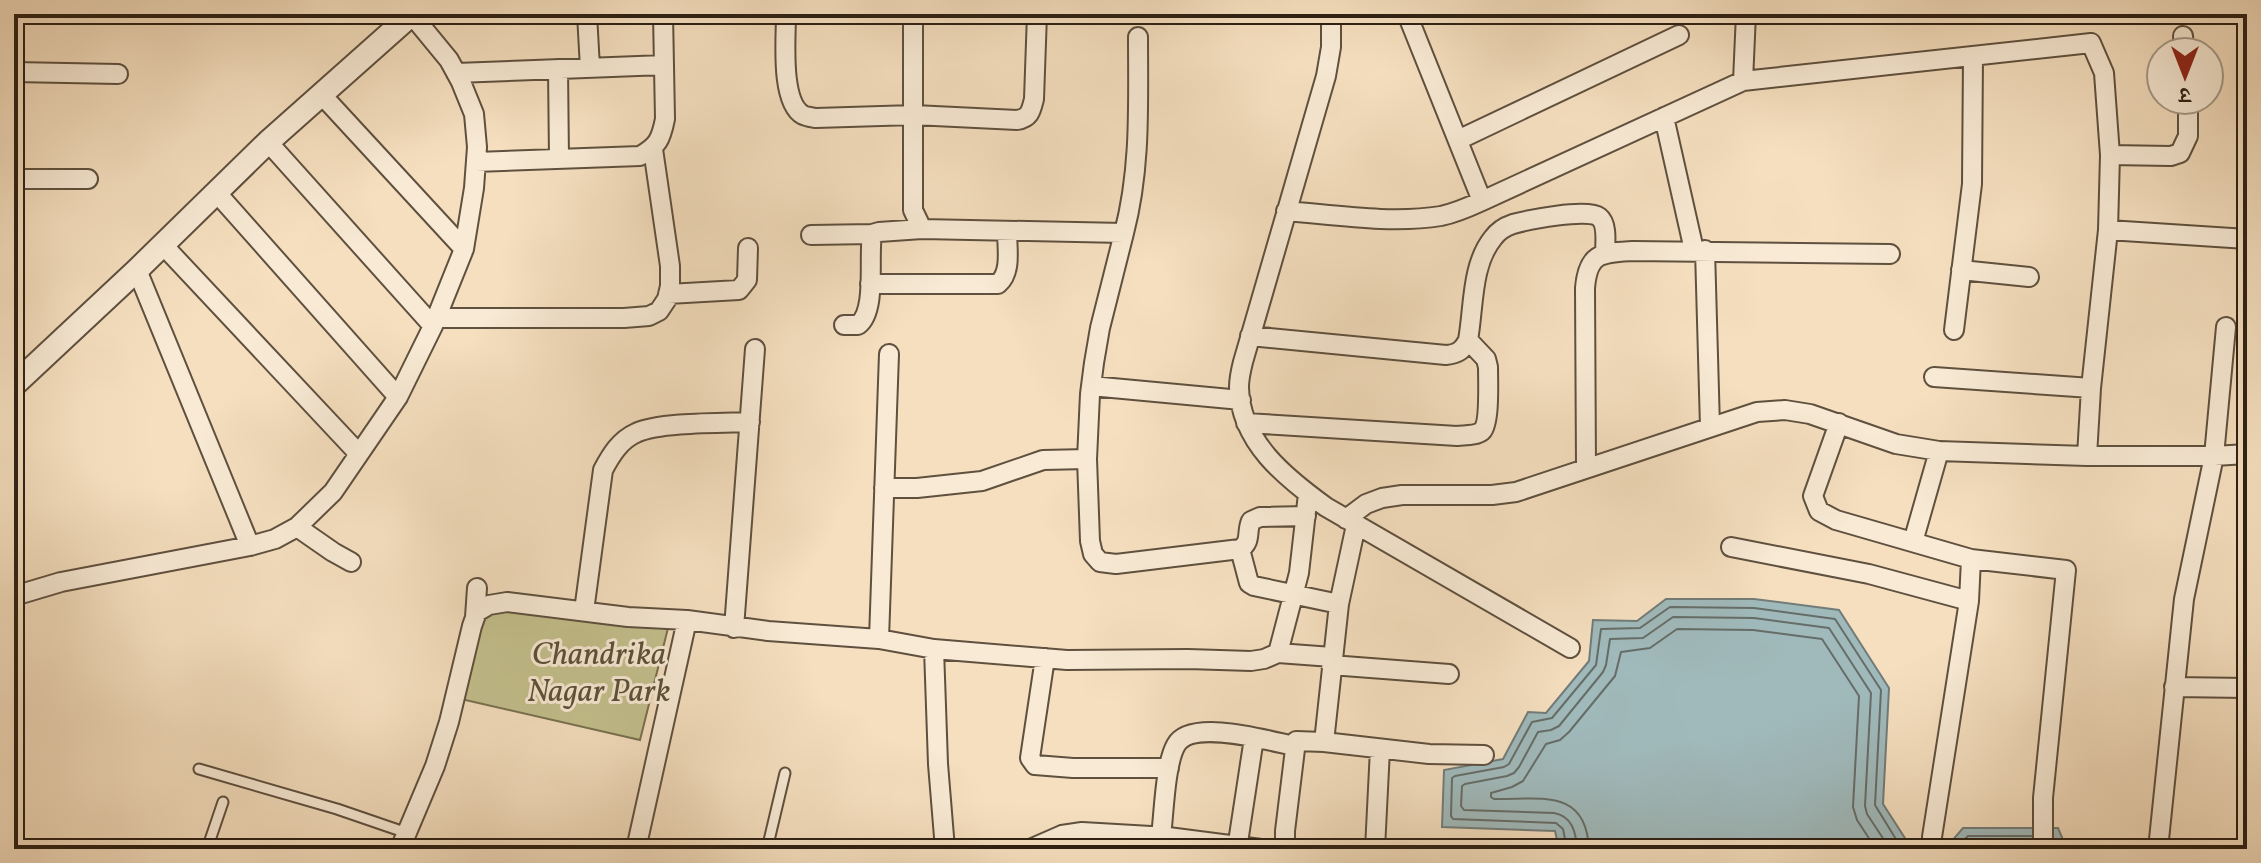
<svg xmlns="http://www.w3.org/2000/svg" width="2261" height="863" font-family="Vollkorn,'Noto Serif Devanagari',serif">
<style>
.green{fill:#c3c08d;stroke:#787050;stroke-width:2}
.water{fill:#a0babc;stroke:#727c79;stroke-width:2}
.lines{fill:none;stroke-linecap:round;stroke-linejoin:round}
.shore{stroke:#666d68;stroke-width:2}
.service-casing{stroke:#5f503f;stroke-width:13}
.minor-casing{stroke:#5f503f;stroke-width:22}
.tertiary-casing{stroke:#5f503f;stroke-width:26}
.service{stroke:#f8ead5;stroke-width:9}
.minor{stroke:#f8ead5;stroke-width:18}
.tertiary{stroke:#f8ead5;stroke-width:22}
.labels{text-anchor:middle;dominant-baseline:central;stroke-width:6;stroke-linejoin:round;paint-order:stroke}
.park-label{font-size:32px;font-style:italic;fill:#5a5038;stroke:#f8ead5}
</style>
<rect width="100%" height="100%" fill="#f5dfbf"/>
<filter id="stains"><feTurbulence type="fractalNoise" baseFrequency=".0025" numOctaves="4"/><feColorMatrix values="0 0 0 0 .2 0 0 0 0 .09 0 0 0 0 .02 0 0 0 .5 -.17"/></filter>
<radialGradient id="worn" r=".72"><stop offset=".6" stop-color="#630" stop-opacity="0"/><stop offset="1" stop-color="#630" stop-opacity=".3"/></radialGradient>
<path class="green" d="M502 607 668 628 640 740 461 699 482 617Z"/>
<path class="water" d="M1666 599H1754L1839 610 1889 688 1883 804 1912 849H1559L1555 831 1442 827 1444 770 1503 759 1528 712 1546 713 1589 661 1593 620 1637 621Z
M1963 828H2058L2067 849H1945Z"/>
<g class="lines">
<path class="shore" d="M1567 849 1563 829 1556 823 1453 819 1451 816 1452 778 1455 776 1504 767 1509 764 1532 722 1552 718 1596 665 1601 629 1640 628 1670 607 1754 608 1835 619 1881 690 1875 805 1902 849
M1577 849C1576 832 1572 816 1554 813L1464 810 1461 806 1462 786 1465 784 1507 776 1514 773 1519 767 1538 732 1551 730 1559 726 1603 672 1606 665 1610 639 1643 638 1673 617 1754 618 1829 628 1871 693 1865 806 1867 814 1890 849
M1589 849C1586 787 1539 800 1494 799L1491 797V793L1512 787 1523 781 1546 744 1560 740 1569 732 1615 676 1621 652 1650 648 1677 629 1753 630 1822 639 1859 696 1853 807 1857 820 1876 849
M1955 849 1968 836H2032"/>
<g class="service-casing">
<path id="service" d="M199 769 337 809 407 833
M207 849 223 802
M767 849 785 773"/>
</g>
<g class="minor-casing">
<path id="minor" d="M587 14 590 68
M786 14C786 38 780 102 803 115 804 116 815 118 816 118L914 115 1017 120C1030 118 1031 111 1034 99L1037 14
M913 14V210L922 229 1124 233 1100 328 1094 363 1090 394 1087 459 1090 541 1093 554 1100 562 1116 564 1240 549C1252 542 1246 532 1251 521L1260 517 1306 516
M1331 14V47L1326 76 1243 362C1241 370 1239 379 1239 387 1240 442 1286 478 1326 507L1570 648
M1407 14 1482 201 1743 81 2091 43 2104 73 2110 155 2108 230 2091 388 2087 456H2214L2247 454
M2183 36 2184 52
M558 69 559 159
M14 72 118 74
M456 73 664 65
M1743 81 1746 14
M321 94 464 249
M1664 117 1694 250
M1458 140 1679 35
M268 142 433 326
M2110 155 2171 156 2180 153 2188 136V100
M476 162 640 156C658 146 661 139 665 119L663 14
M14 179H88
M216 192 398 397
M1286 211C1336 215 1391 224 1441 216 1455 213 1469 207 1482 201
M2108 230 2247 239
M1124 233C1141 168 1138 104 1138 37
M811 235 872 234
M163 245 359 454
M1705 250 1710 427
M137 270 250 546
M1961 270 2029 277
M870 284H998C1012 272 1007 249 1007 231
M668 294 739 290 747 280 748 248
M437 318H624L649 316 659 311 667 299 670 286V266L653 149
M844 325H858C877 311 868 258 872 234L879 232 922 229
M1954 330 1972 184 1973 57
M1250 336 1446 355C1458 354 1463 350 1468 340 1474 307 1471 265 1493 238 1498 231 1504 227 1513 224 1528 220 1587 208 1599 217 1608 224 1605 244 1605 254
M1934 377 2091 388
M1091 386 1241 400
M1246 423 1457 436C1464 435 1476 436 1482 431 1490 423 1488 380 1488 367L1486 359 1468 340
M1839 423 1813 496 1819 511 1836 520 1971 559 2066 570 2043 798V849
M1586 467 1585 288C1588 252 1602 253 1633 251L1890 254
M884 488H917L982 481 1043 460 1087 459
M1346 519 1366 504 1382 498 1402 495H1492L1516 492 1757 412 1785 410 1810 414 1896 444 1939 451 2087 456
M297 527 333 552 351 562
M1913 542 1939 451
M1731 547 1869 574 1969 601 1932 837
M1240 549 1249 583 1254 586 1339 604
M14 596 61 582 250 546 275 539 297 527 333 492 398 397 433 326 464 249 474 188 477 147 474 114 461 82 449 60 412 15
M1969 601 1971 559
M584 611 603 470C611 455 620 440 636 433 659 422 722 423 750 422
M475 617 477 588
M734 628 755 349
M879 639 889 354
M934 649 938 764 945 849
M1278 653 1332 657
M1045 658 1030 758 1035 765 1073 768H1169
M1331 665 1449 674
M2174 687 2247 688
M1324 742 1339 604 1356 525
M1161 836C1164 813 1165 764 1176 745 1191 718 1269 741 1294 746
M14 849H16
M400 849 435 766 449 722 472 626 477 612 489 605 507 602 628 617 687 620 768 631 879 639 934 649 1067 660 1188 659 1251 661 1264 659 1278 653 1299 573 1308 494
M636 849 687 620
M1030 849 1062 835 1082 832 1168 837 1261 849
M1237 849 1254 738
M1285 849V831L1296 741 1324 742 1429 754 1484 755
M1375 849 1380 749
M2158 849 2184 599 2214 456 2226 327"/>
</g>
<g class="tertiary-casing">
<path id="tertiary" d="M14 385 137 270 268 142 412 14"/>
</g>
<use href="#service" class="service"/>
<use href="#minor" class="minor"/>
<use href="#tertiary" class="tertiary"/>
</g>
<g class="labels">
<g class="park-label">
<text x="599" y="656">Chandrika<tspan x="599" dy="37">Nagar Park</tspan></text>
</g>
</g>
<rect width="2261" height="863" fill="none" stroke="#f5dfbf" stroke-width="48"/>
<rect x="16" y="16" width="2229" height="831" fill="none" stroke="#2d2014" stroke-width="4"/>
<rect x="24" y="24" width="2213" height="815" fill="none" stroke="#2d2014" stroke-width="2"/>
<g transform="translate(2185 76) rotate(180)"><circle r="38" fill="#f8ead5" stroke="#a79988" stroke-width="2"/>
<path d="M0-6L14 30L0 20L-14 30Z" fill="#8f2418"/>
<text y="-12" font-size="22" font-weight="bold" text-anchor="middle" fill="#2d2014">उ</text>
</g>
<rect width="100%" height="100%" filter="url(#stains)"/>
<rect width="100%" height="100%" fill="url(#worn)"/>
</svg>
